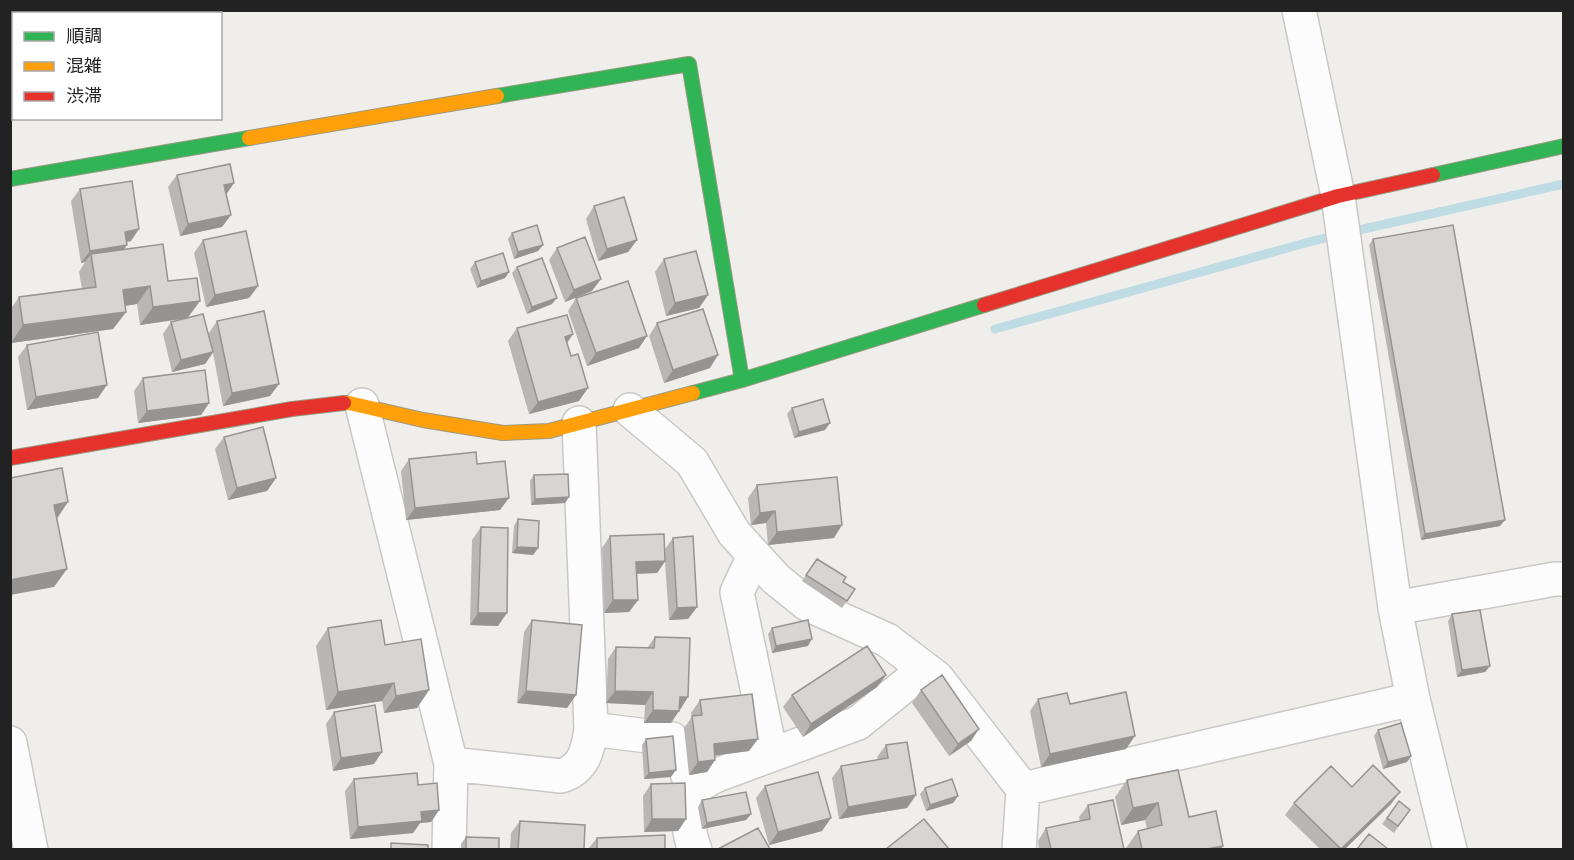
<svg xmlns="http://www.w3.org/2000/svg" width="1574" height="860" font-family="'Exo 2','Noto Sans JP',sans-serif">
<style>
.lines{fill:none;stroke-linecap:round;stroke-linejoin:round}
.stream{stroke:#bfdbe3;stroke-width:9}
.street-casing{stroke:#c9c8c7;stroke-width:36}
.fast-casing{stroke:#999a82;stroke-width:16}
.slow-casing{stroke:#999a82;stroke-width:16}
.jam-casing{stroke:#999a82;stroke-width:16}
.street{stroke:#fdfcfc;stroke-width:33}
.fast{stroke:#30b455;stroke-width:14}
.slow{stroke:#ff9f0a;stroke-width:14}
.jam{stroke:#e5322d;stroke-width:14}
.wall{fill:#b9b6b5}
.shaded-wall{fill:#969493}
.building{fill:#d7d4d2;stroke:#969493;stroke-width:1.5}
</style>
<rect width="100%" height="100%" fill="#f0eeeb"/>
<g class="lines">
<path class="stream" d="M1350 232 1564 184
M995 329 1309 242 1337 235"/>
<g class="street-casing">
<path id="street" d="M1299 10 1338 196 1395 608 1413 699 1450 850
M362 405 451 764 449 850
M630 410 692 462 734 533 776 579 807 604 887 640 937 678 1023 789 1019 850
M754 556 737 592 771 755
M1395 608 1555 579H1564
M591 729 672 739 678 746 693 791
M10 743 31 850
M451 764 561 776C584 769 588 750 591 729L579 423
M1023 789 1413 699
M695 850C689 836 685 805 693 792 698 784 709 779 717 775L858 723 925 669"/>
</g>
<g class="fast-casing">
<path id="fast" d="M497 96 689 64 742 380
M1433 175 1564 146
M10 179 249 138
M693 393 742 380 984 305"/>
</g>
<g class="slow-casing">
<path id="slow" d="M249 138 497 96
M344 403H349L423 420 503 433 549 431 693 393"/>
</g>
<g class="jam-casing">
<path id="jam" d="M984 305 1338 196 1433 175
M10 458 292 409 344 403"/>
</g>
<use href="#street" class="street"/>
<use href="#fast" class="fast"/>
<use href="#slow" class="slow"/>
<use href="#jam" class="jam"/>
</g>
<path class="wall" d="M177 175 234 183 226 194 222 227 180 236 168 187Z
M80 189 131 241 127 242 124 249 168 281 200 301 188 318 209 333 217 321 270 396 223 406 213 353 205 364 172 372 163 334 171 322 182 319 140 325 137 304 125 306 126 312 113 329 11 343 10 310 19 297 82 289 79 272 85 262 81 263 71 201Z
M594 206 637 240 628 252 598 261 586 219Z
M512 233 543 245 538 251 514 259 508 239Z
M1373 239 1500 526 1421 540 1369 245Z
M203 240 258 286 249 298 206 307 194 253Z
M557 248 592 291 565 302 549 260Z
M664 259 708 295 699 308 666 316 655 272Z
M475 262 509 272 505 278 477 288 470 269Z
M517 267 552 304 527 314 512 273Z
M576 298 639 348 587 366 568 311Z
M657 323 710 368 664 383 649 336Z
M517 328 573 334 567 343 579 401 529 414 508 341Z
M27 345 98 398 27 410 18 357Z
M143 378 209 403 201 415 138 423 134 391Z
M792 408 825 430 794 438 787 414Z
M224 437 276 478 267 491 228 500 215 449Z
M409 459 477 464 500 510 406 520 401 471Z
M534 475 569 497 565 503 531 505 530 481Z
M757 485 834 538 768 545 766 523 751 525 748 498Z
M518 519 538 548 533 555 512 553 514 526Z
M481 527 498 626 470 625 472 540Z
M610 536 665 549 673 538 697 607 688 619 669 620 665 562 657 573 637 574 638 600 629 612 604 613 602 548Z
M817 559 843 582 855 589 842 608 802 581Z
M1452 614 1490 666 1485 672 1457 677 1448 621Z
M532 620 576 695 567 708 517 703 524 632Z
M328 628 385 645 429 690 417 708 384 713 382 701 326 710 316 646Z
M772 628 808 646 772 653 768 634Z
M655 637 679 710 671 723H644L645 705 606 703 608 659 616 647 647 648Z
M886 675 877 687 803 737 783 707 792 695Z
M921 690 971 741 949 756 912 703Z
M1038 699 1070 704 1126 749 1041 767 1030 711Z
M700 700 749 751 715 755V760L707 772 689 775 684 728 692 717 691 713Z
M334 712 374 764 333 771 326 724Z
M1378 730 1407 762 1383 769 1374 736Z
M646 739 671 777 644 779 642 745Z
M886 745 916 795 907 808 839 819 832 778 841 766 878 760 877 757Z
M354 779 418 785 439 810 431 822 420 823 413 833 350 839 345 791Z
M1127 780 1189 817 1221 849H1126V848L1138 831 1147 829 1145 820 1121 825 1115 797Z
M651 784 686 819 678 831 644 832 643 796Z
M765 786 822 831 769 845 756 798Z
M1352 787 1391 804 1345 849H1320L1285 815 1294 803Z
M925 788 958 796 953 803 926 811 920 794Z
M702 800 751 814 746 820 702 829 698 807Z
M1399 801 1410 810 1394 833 1382 824Z
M1088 805 1124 849H1039L1038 841 1046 828 1080 821 1079 817Z
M520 821 584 849H510L511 833Z
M466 837 499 849H461V844Z
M597 838 665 849H588Z"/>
<path class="shaded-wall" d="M234 183 225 196 224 185Z
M231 215 222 227 180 236 188 224Z
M139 229 131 241 116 244 125 232Z
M637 240 628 252 598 261 607 249Z
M127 245 119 257 91 254 85 262 81 263 90 251Z
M543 245 538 251 514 259 518 252Z
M509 272 505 278 477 288 481 281Z
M601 279 592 291 565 302 574 290Z
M150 286 137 304 110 308 123 290Z
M258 286 249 298 206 307 215 295Z
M708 295 699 308 666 316 675 303Z
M557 298 552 304 527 314 532 307Z
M200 301 187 318 140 325 153 307Z
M126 312 113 329 11 343 23 325Z
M573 334 564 347 565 337Z
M647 336 639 348 587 366 596 353Z
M213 352 205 364 172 372 181 360Z
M718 355 710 368 664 383 673 370Z
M279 384 270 396 223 406 232 393Z
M107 385 98 398 27 410 36 397Z
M588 388 579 401 529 414 538 402Z
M209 403 201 415 138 423 147 411Z
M830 423 825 430 794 438 799 432Z
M276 478 267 491 228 500 237 488Z
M569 497 565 503 531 505 535 499Z
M509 498 500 510 406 520 415 508Z
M68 502 56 520 54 505Z
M775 511 766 523 751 525 760 513Z
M1505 520 1500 526 1421 540 1425 534Z
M842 525 834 538 768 545 777 532Z
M517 547 538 548 533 555 512 553Z
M665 561 657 573 627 574 636 562Z
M67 569 54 587 10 595V580Z
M613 600H638L629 612 604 613Z
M697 607 688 619 669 620 677 608Z
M478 613H507L498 626 470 625Z
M812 639 808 646 772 653 776 646Z
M1490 666 1485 672 1457 677 1462 670Z
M886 675 877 687 803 737 811 724Z
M394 683 382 701 326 710 338 692Z
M429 690 417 708 384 713 396 696Z
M526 691 576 695 567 708 517 703Z
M615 691 653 692 645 705 606 703Z
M680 697H688L680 710Z
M653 710 679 711 671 723H644Z
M979 729 971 741 949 756 958 744Z
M1135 736 1126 749 1041 767 1050 754Z
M758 739 749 751 705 757 714 744Z
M382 752 374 764 333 771 341 758Z
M1411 756 1407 762 1383 769 1388 762Z
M715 760 707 772 689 775 698 762Z
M676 770 671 777 644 779 649 773Z
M1400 792 1391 804 1345 849H1341Z
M916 795 907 808 839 819 848 807Z
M958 796 953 803 926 811 930 805Z
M1158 803 1145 820 1121 825 1133 808Z
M439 810 431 822 420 823 413 833 350 839 358 827 421 812Z
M751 814 746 820 702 829 707 823Z
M831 818 822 831 769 845 778 832Z
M652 819H686L678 831 644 832Z
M1223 846 1221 849H1207Z"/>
<path class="building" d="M230 164 234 183 224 185 231 215 188 224 177 175Z
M132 181 139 229 125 232 127 245 90 251 80 189Z
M624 197 637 240 607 249 594 206Z
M537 225 543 245 518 252 512 233Z
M1453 225 1505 520 1425 534 1373 239Z
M246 231 258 286 215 295 203 240Z
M585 237 601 279 574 290 557 248Z
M163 244 168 281 197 278 200 301 153 307 150 286 123 290 126 312 23 325 19 297 96 287 91 254Z
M696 251 708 295 675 303 664 259Z
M503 253 509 272 481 281 475 262Z
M542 258 557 298 532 307 517 267Z
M628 281 647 336 596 353 576 298Z
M703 309 718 355 673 370 657 323Z
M264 311 279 384 232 393 217 321Z
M203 314 213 352 181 360 171 322Z
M567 315 573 334 565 337 571 356 578 354 588 388 538 402 517 328Z
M98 332 107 385 36 397 27 345Z
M205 370 209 403 147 411 143 378Z
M823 399 830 423 799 432 792 408Z
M263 427 276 478 237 488 224 437Z
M476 452 477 464 505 461 509 498 415 508 409 459Z
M62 468 68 502 54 505 67 569 10 580V478Z
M568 474 569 497 535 499 534 475Z
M837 477 842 525 777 532 775 511 760 513 757 485Z
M518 519 539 521 538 548 517 547Z
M481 527 508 528 507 613H478Z
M664 534 665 561 636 562 638 600H613L610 536Z
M693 536 697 607 677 608 673 538Z
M817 559 846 577 843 582 855 589 847 601 806 575Z
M1480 610 1490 666 1462 670 1452 614Z
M381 620 385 645 421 639 429 690 396 696 394 683 338 692 328 628Z
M532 620 582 625 576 695 526 691Z
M808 620 812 639 776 646 772 628Z
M655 637 690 638 688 697H680L679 711 653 710V692L615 691 616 647 654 648Z
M867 646 886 675 811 724 792 695Z
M942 675 979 729 958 744 921 690Z
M1126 692 1135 736 1050 754 1038 699 1067 693 1070 704Z
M752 694 758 739 714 744 715 760 698 762 692 716 702 715 700 700Z
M375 705 382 752 341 758 334 712Z
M1401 723 1411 756 1388 762 1378 730Z
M673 736 676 770 649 773 646 739Z
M907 742 916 795 848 807 841 766 888 758 886 745Z
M1373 765 1400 792 1341 849 1294 803 1331 766 1352 787Z
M1178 770 1189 817 1216 811 1223 846 1207 849H1142L1138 831 1162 825 1158 803 1133 808 1127 780Z
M818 772 831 818 778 832 765 786Z
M417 773 418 785 437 783 439 810 421 812 422 821 358 827 354 779Z
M952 779 958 796 930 805 925 788Z
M685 783 686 819H652L651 784Z
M746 792 751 814 707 823 702 800Z
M1113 800 1124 849H1051L1046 828 1090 819 1088 805Z
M1399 801 1410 810 1398 826 1387 818Z
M924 819 949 849H886Z
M520 821 585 825 584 849H518Z
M758 828 770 849H718Z
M1369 834 1388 849H1357Z
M665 835V849H597V838Z
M466 837 499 838V849H466Z
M391 843 428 845V849H391Z"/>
<rect width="1574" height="860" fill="none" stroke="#222222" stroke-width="24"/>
<rect x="12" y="12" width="210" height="108" fill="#ffffff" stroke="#a7a7a7" stroke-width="1.5"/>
<rect x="24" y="32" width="30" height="9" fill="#30b455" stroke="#a7a7a7" stroke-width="1.5"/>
<text x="66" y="42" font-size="18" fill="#222222">順調</text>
<rect x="24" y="62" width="30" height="9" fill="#ff9f0a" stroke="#a7a7a7" stroke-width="1.5"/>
<text x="66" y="72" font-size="18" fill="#222222">混雑</text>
<rect x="24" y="92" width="30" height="9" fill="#e5322d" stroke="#a7a7a7" stroke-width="1.5"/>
<text x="66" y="102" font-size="18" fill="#222222">渋滞</text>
</svg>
